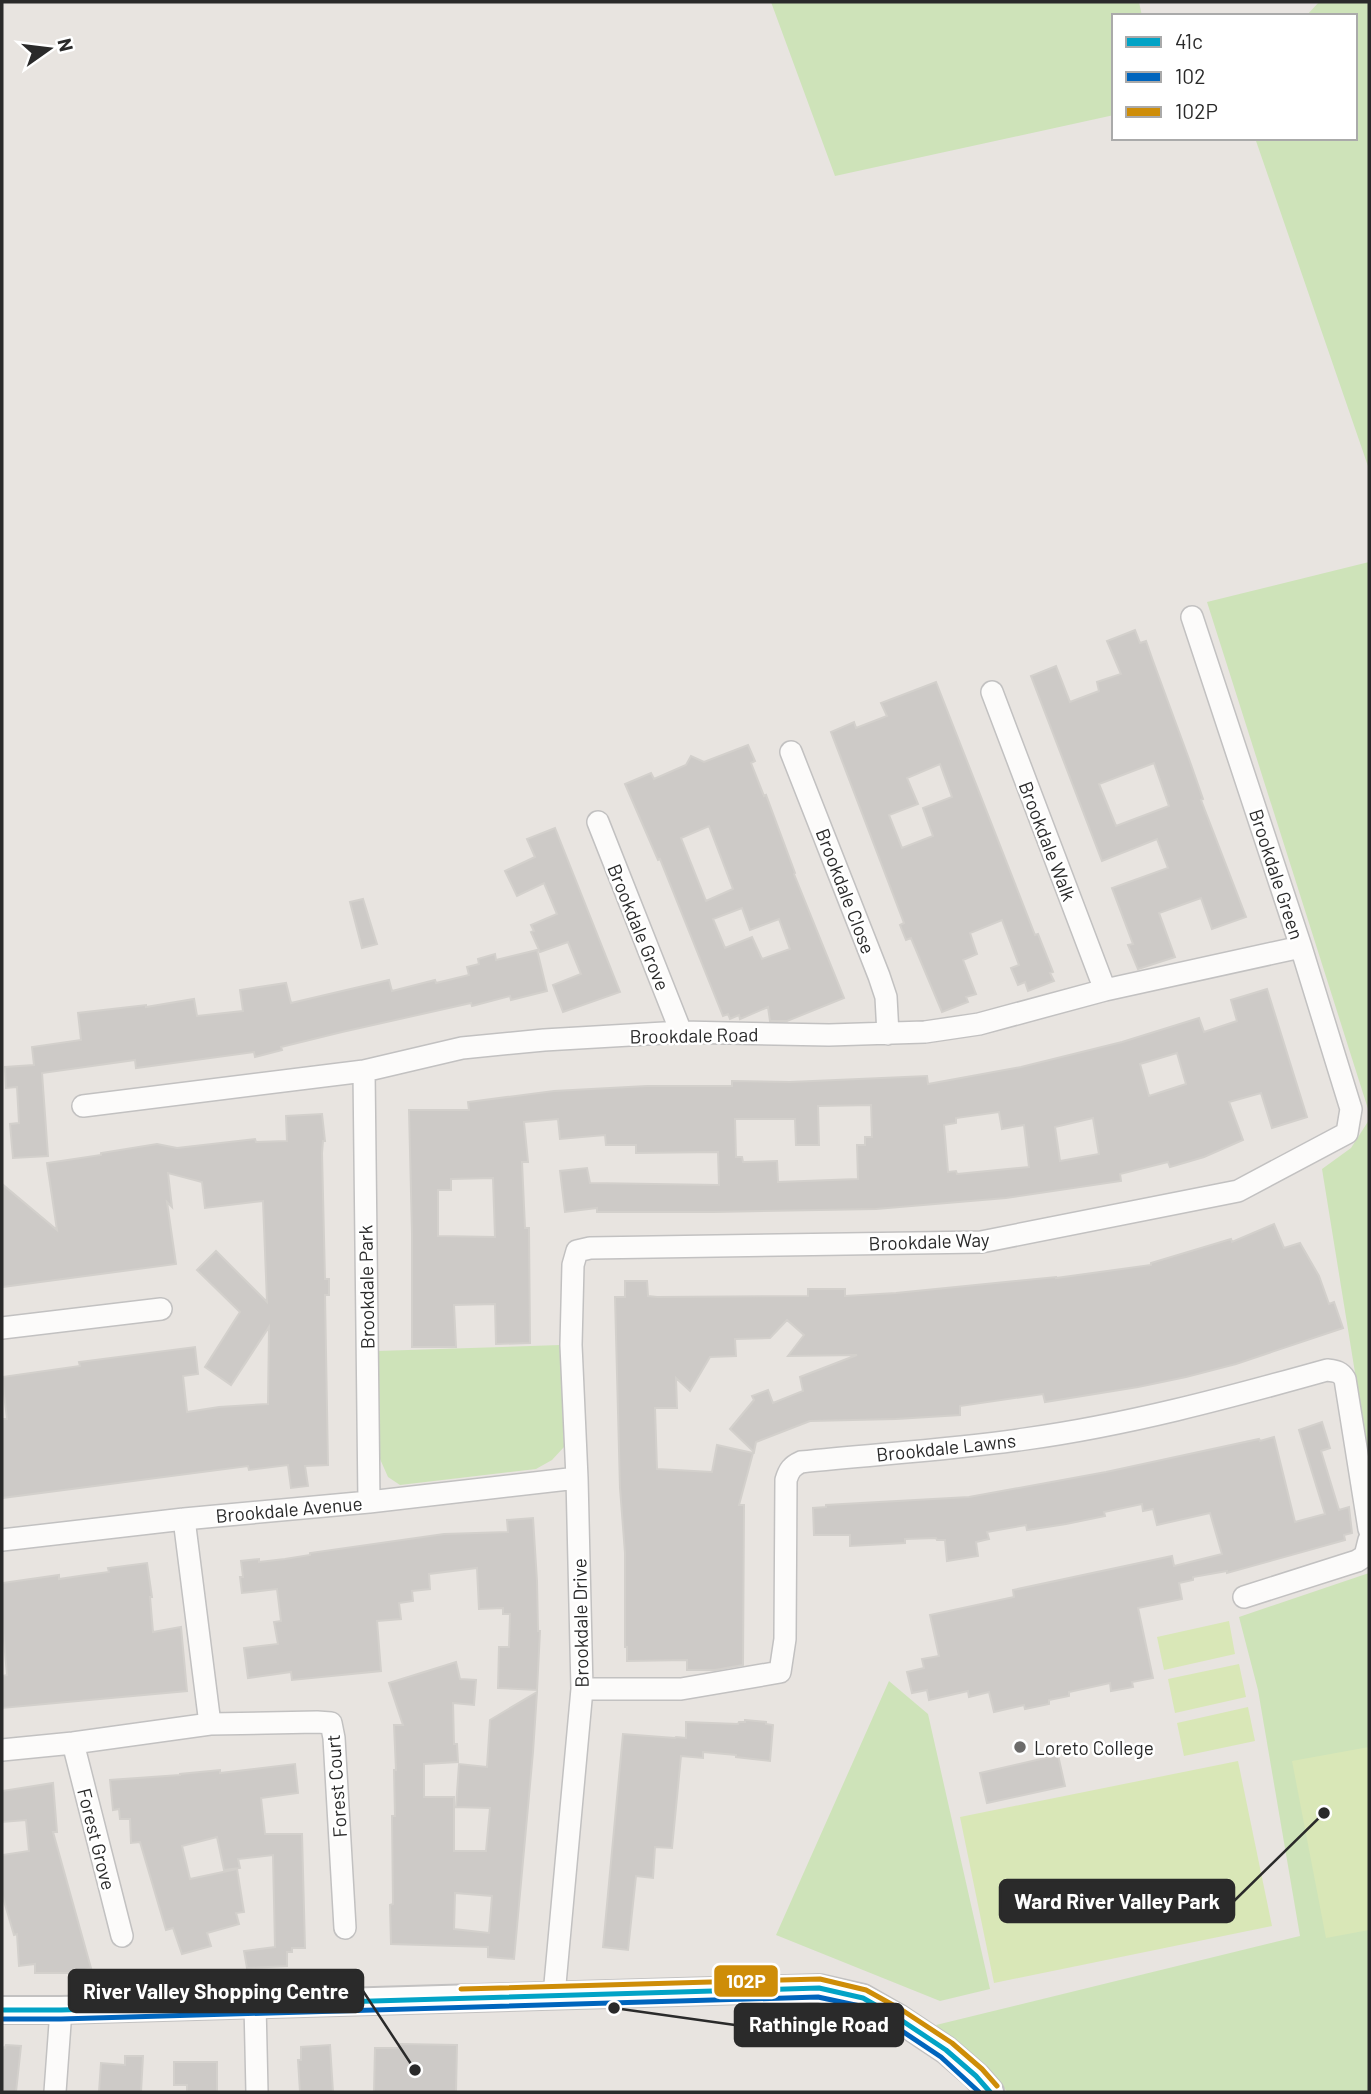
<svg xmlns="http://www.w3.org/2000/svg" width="1371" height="2094" font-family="Barlow,sans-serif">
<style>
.green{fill:#cee3b9}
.pitch{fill:#d9e7b7}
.building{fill:#cdcac7;stroke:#d3d0cc;stroke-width:2;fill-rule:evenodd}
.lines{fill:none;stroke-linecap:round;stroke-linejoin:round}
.minor-casing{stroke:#c2c1c1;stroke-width:24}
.tertiary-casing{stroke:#c2c1c1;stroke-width:30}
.minor{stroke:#fcfbfa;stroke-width:21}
.tertiary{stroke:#fcfbfa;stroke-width:26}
.bus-1-casing{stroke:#fff;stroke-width:10}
.bus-2-casing{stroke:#fff;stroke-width:10}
.bus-3-casing{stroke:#fff;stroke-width:10}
.bus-1{stroke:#02a3c6;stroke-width:5}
.bus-2{stroke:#0065bd;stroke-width:5}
.bus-3{stroke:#ce8d08;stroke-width:5}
.poi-dot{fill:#6c6b6a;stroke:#fff;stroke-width:2.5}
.labels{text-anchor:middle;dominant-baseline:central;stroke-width:5;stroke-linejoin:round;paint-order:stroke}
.street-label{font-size:19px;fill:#2a2a2a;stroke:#fff}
.poi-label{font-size:19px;fill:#2a2a2a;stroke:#fff;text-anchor:start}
.leader{fill:none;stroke:#2a2a2a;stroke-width:2.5}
.callout-dot{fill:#2a2a2a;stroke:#fff;stroke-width:2.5}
.callout{fill:#2a2a2a;stroke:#2a2a2a;stroke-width:2.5}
.callout-label{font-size:21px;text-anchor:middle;font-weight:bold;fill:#fff}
.line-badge{stroke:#fff;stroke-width:2.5}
.badge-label{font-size:19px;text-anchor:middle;font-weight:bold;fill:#fff}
</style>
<rect width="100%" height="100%" fill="#e8e4e0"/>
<path class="green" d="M771 2H1139L1142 16H1114V115L835 176Z
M1319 2H1369V469L1255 138H1355V16H1306Z
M1369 562V1112L1207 602Z
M1369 1120V1459L1322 1169 1351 1148Z
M560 1345 564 1447 552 1460 536 1469 400 1485 388 1477 380 1459 377 1351Z
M1369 1573V2092H1008L936 2025 1300 1936 1258 1690 1239 1617Z
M889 1681 928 1714 990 1989 940 2001 776 1935Z"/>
<path class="pitch" d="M1229 1621 1235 1654 1164 1670 1157 1637Z
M1239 1664 1246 1697 1175 1713 1168 1679Z
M1248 1707 1255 1741 1184 1756 1177 1723Z
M1369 1747V1930L1326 1938 1292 1761Z
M1238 1761 1272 1926 994 1983 960 1817Z"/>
<path class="building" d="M1135 630 1140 643 1146 641 1153 661 1189 759 1203 799 1201 800 1246 917 1212 929 1201 898 1159 913 1175 957 1138 969 1128 945 1133 944 1112 888 1168 868 1157 839 1102 861 1031 676 1056 666 1070 702 1099 691 1097 682 1121 674 1107 641ZM1154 763 1169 806 1116 826 1099 784Z
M936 682 1035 935 1038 934 1053 972 1050 973 1054 981 1028 991 1025 982 1018 985 1011 968 1019 965 1002 920 970 933 977 954 963 960 976 994 966 997 968 1002 942 1012 911 938 906 940 900 925 904 923 831 732 854 722 856 728 887 716 881 703ZM940 764 952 797 923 808 933 836 902 848 889 815 918 804 907 778Z
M748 745 755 761 751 763 764 796 766 795 795 873 794 874 844 998 787 1021H770L768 1007 740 1019 739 1015 730 1019 728 1014 723 1016 660 859 658 860 625 784 651 773 654 779 686 765 691 756 704 762ZM709 826 733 889 706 901 681 838ZM742 908 750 930 779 919 790 949 762 959 752 937 725 948 713 919Z
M555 828 620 992 563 1012 553 985 581 974 568 942 540 952 531 932 534 931 531 925 557 914 544 883 517 896 505 871 535 857 527 839Z
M363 899 377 944 362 948 350 902Z
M537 950 547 991 511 1000 510 996 472 1006 471 1003 342 1032 281 1047 282 1050 255 1057 254 1052 136 1068 135 1060 42 1073 48 1156 13 1158 10 1124 19 1123 17 1087 6 1088 5 1067 34 1065 32 1047 81 1040 78 1013 146 1005V1007L194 999 197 1016 243 1011 240 990 286 983 291 1003 389 980 392 991 435 980 436 983 469 975 467 967 479 964 478 959 495 954 496 960Z
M1267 989 1307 1117 1272 1128 1261 1093 1229 1102 1243 1140 1204 1157 1170 1167 1168 1162 1120 1174 1121 1181 1006 1198 876 1209 714 1212H597V1208L565 1212 560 1171 587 1168 590 1183 719 1185 718 1152 636 1153V1145H606L605 1135 560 1139 558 1119 524 1122 528 1162H522L525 1228H529L530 1343 496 1344 495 1304 454 1305 456 1347H412V1233L409 1110H469L468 1102 554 1091 647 1086H732V1081L790 1082 927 1076 928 1084 1021 1067 1122 1042 1199 1018 1204 1032 1237 1021 1231 1000ZM1177 1053 1186 1084 1149 1096 1140 1064ZM871 1105 872 1137H865V1145H857L858 1179 778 1182 777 1161 743 1162 742 1157H736L735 1119H795L796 1145H819L818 1106ZM999 1112 1002 1129 1024 1125 1029 1167 957 1174 956 1171 948 1172 944 1125 956 1123V1118ZM1093 1118 1099 1154 1060 1161 1055 1127ZM493 1178 495 1237 438 1236V1190H451V1179Z
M322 1114 325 1141H323L322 1153 325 1279H329V1295H325L328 1465 305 1466 308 1486 291 1488 288 1465 249 1470 248 1466 2 1498V1419H7L2 1377 80 1366 79 1362 195 1347 198 1374 183 1376 187 1412 219 1407 268 1404 269 1327 231 1385 205 1367 240 1312 197 1270 216 1251 267 1302 263 1201 205 1208 202 1182 168 1173 172 1207 167 1202 176 1264 2 1287V1184L57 1230 47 1163 101 1155V1153L157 1144 177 1148 255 1139 256 1142 287 1141 286 1116Z
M1274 1224 1284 1248 1300 1243 1319 1276 1329 1304 1334 1302 1343 1328 1236 1364 1186 1377 1138 1387 1045 1402 1043 1394 960 1406V1415L896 1419 810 1421 756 1442 754 1452 730 1429 754 1400 752 1396 768 1390 773 1403 803 1391 800 1377 857 1355 788 1356 804 1335 787 1320 770 1338 735 1339 736 1356 710 1357 690 1391 676 1378 677 1408H655L657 1469 712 1472 717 1445 753 1453 739 1505H744L743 1665 715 1670H687V1660L627 1661V1647H625V1553L620 1488 615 1297H625V1281H647L648 1296 657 1297 808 1296V1289H845V1296L896 1293 1056 1277V1278L1151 1265V1263L1231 1239 1232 1242Z
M1322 1422 1330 1448 1321 1451 1339 1510 1349 1507 1352 1533 1344 1535 1345 1540 1227 1573V1571L1193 1577V1580L1179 1583 1182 1599 1138 1608 1153 1678 1132 1682 1133 1687 1111 1691 1110 1683 1069 1692V1696L1049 1700V1704L1025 1709 1024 1705 994 1712 989 1692 969 1697 968 1691 929 1700 927 1690 912 1693 907 1672 924 1668 922 1659 939 1656 930 1615 1014 1597 1013 1590 1172 1556 1174 1566 1222 1554 1210 1513 1157 1525 1153 1509 1143 1511 1142 1504 1104 1512 1105 1516 1066 1524 1027 1530 1026 1525 987 1532 989 1539 976 1542 978 1556 947 1561 945 1540H937L936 1538 905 1539V1543L850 1546V1535H814L813 1508 826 1507V1505L969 1497 1106 1472 1259 1439 1260 1441 1274 1437 1295 1522 1325 1514 1299 1430Z
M533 1518 537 1581 538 1631H540L537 1690 498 1688 499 1647H509L510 1614H503V1608L479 1609 477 1568 429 1574 430 1589 412 1591 413 1601 399 1603 401 1619 377 1621 381 1671 292 1680 291 1672 248 1678 244 1648 278 1644 274 1622 281 1621 277 1589 242 1593 240 1577H243L241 1561 259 1559V1562L285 1559 310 1555V1553L444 1534 508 1532 507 1520Z
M147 1563 152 1597H150L153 1632 181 1627 187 1691 2 1708V1676L7 1675 2 1618V1583L59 1575V1579L86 1575 109 1572 108 1568Z
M456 1662 460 1679 476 1680 474 1705 453 1703 454 1744H457L458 1762 424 1764V1797H454V1851H486L490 1808 456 1807 459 1764 487 1767 490 1720 537 1692 533 1752 514 1959 488 1957V1947L391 1944 390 1905 393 1904 392 1816H395L394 1770H396L394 1725H403L389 1683ZM455 1893 492 1896 489 1933 454 1929Z
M745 1720 766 1722V1724L773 1725 770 1761 736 1757V1755L703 1752V1758L681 1756 672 1848 655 1847 653 1878 636 1876 628 1950 603 1947 623 1734 675 1738 676 1737 686 1738V1722L738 1724 739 1722H745Z
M1058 1755 1065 1786 987 1803 980 1773Z
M295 1764 298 1793 261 1798 265 1834H302L305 1948H292V1952H287V1966L247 1968 244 1951 275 1947 273 1855 238 1859 240 1868 224 1870 217 1837 182 1846 190 1879 237 1869 244 1912 236 1913 239 1924 207 1933 211 1946 182 1954 173 1928 166 1930 140 1842 131 1843 130 1819H120L119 1809 113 1810 110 1780 180 1775V1774L220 1770V1773Z
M53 1783 57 1832H53L91 1968 75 1973H35V1964L19 1966 17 1934 14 1935 2 1894V1855L29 1851 26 1820 2 1822V1791Z
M400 2044 457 2045 456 2092H374L375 2048H400Z
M6 2045 21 2046 16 2092H2V2047L5 2048Z
M330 2045 333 2092H300L298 2060H301V2047Z
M125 2056H143L141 2092H99L101 2063 125 2065Z
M174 2062H217V2092H187V2085H174Z"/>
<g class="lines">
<g class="minor-casing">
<path id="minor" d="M992 692 1105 990
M791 752 879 976 886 997 888 1034
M598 822 681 1032
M364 1071 369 1502
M83 1106 364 1071 462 1048 544 1040 681 1032 829 1035 925 1032 979 1024 1105 990 1301 947
M2 1328 161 1309
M184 1519 210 1724 317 1722 331 1723 334 1738 345 1928
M2 1540 184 1519 369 1502 577 1478
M1244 1597 1357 1561 1365 1556 1369 1540
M582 1689H681L780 1672 785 1639 786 1480C789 1470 792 1466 801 1462 876 1454 950 1450 1025 1439 1127 1425 1227 1398 1327 1370 1335 1371 1340 1371 1345 1379L1369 1529
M73 1743 122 1936
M2 1750 73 1743 210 1724
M554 1995 582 1689 577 1478 571 1345 573 1265 577 1251 590 1248 981 1242 1238 1191 1347 1133 1351 1109 1301 947 1192 617
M255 2004 257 2092
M55 2092 61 2010"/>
</g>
<g class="tertiary-casing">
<path id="tertiary" d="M2 2010H61L819 1988 863 1998 898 2018 946 2050 976 2076 990 2092"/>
</g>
<use href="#minor" class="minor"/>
<use href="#tertiary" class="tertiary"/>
<g class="bus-1-casing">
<path id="bus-1" d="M2 2010H61L819 1988 863 1998 898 2018 946 2050 976 2076 990 2092"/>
</g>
<g class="bus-2-casing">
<path id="bus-2" d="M2 2019H61L818 1997 860 2006 893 2025 941 2057 979 2092"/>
</g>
<g class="bus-3-casing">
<path id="bus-3" d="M461 1989 820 1979 866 1990 902 2010 952 2043 982 2069 997 2086"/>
</g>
<use href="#bus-1" class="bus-1"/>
<use href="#bus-2" class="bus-2"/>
<use href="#bus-3" class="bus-3"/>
</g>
<circle class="poi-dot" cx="1020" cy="1747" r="7"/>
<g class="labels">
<g class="street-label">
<text transform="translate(1048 841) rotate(69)">Brookdale Walk</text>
<text transform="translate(1277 874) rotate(72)">Brookdale Green</text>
<text transform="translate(846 891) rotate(69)">Brookdale Close</text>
<text transform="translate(639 927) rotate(68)">Brookdale Grove</text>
<text transform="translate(694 1035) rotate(-1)">Brookdale Road</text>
<text transform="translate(929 1241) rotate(-2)">Brookdale Way</text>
<text transform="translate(366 1287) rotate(-91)">Brookdale Park</text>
<text transform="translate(946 1447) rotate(-6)">Brookdale Lawns</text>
<text transform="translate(289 1509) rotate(-5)">Brookdale Avenue</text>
<text transform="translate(580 1623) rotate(-91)">Brookdale Drive</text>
<text transform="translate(336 1786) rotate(-94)">Forest Court</text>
<text transform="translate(97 1839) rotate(76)">Forest Grove</text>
</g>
<g class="poi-label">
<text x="1034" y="1747">Loreto College</text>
</g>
</g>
<path class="leader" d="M1324 1813L1234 1901M415 2070L363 1991M614 2008L735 2025"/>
<g class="callout-dot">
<circle cx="1324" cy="1813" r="7"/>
<circle cx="415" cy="2070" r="7"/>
<circle cx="614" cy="2008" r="7"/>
</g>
<g class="callout">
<rect x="1000" y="1880" width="234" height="42" rx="7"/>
<rect x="69" y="1970" width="294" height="42" rx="7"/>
<rect x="735" y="2004" width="168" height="42" rx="7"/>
</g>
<g class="callout-label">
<text x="1117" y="1909">Ward River Valley Park</text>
<text x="216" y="1999">River Valley Shopping Centre</text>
<text x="819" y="2032">Rathingle Road</text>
</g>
<rect class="line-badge" x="713" y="1964" width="66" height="34" rx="7" fill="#ce8d08"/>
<g class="badge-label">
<text x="746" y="1988">102P</text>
</g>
<rect width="1371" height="2094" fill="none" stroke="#2a2a2a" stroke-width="7"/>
<rect x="1112" y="14" width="245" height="126" fill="#ffffff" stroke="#aaaaaa" stroke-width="2"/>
<rect x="1126" y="37" width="35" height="10" fill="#02a3c6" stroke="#aaaaaa" stroke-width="2"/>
<text x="1175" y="49" font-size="21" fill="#2a2a2a">41c</text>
<rect x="1126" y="72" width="35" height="10" fill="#0065bd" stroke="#aaaaaa" stroke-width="2"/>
<text x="1175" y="84" font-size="21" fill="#2a2a2a">102</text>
<rect x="1126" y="107" width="35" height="10" fill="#ce8d08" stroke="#aaaaaa" stroke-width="2"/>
<text x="1175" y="119" font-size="21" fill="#2a2a2a">102P</text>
<g transform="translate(49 49) rotate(76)" stroke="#ffffff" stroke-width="5" paint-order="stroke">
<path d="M0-5L12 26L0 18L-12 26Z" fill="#2a2a2a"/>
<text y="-10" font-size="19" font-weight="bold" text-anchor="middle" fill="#2a2a2a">N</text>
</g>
</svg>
